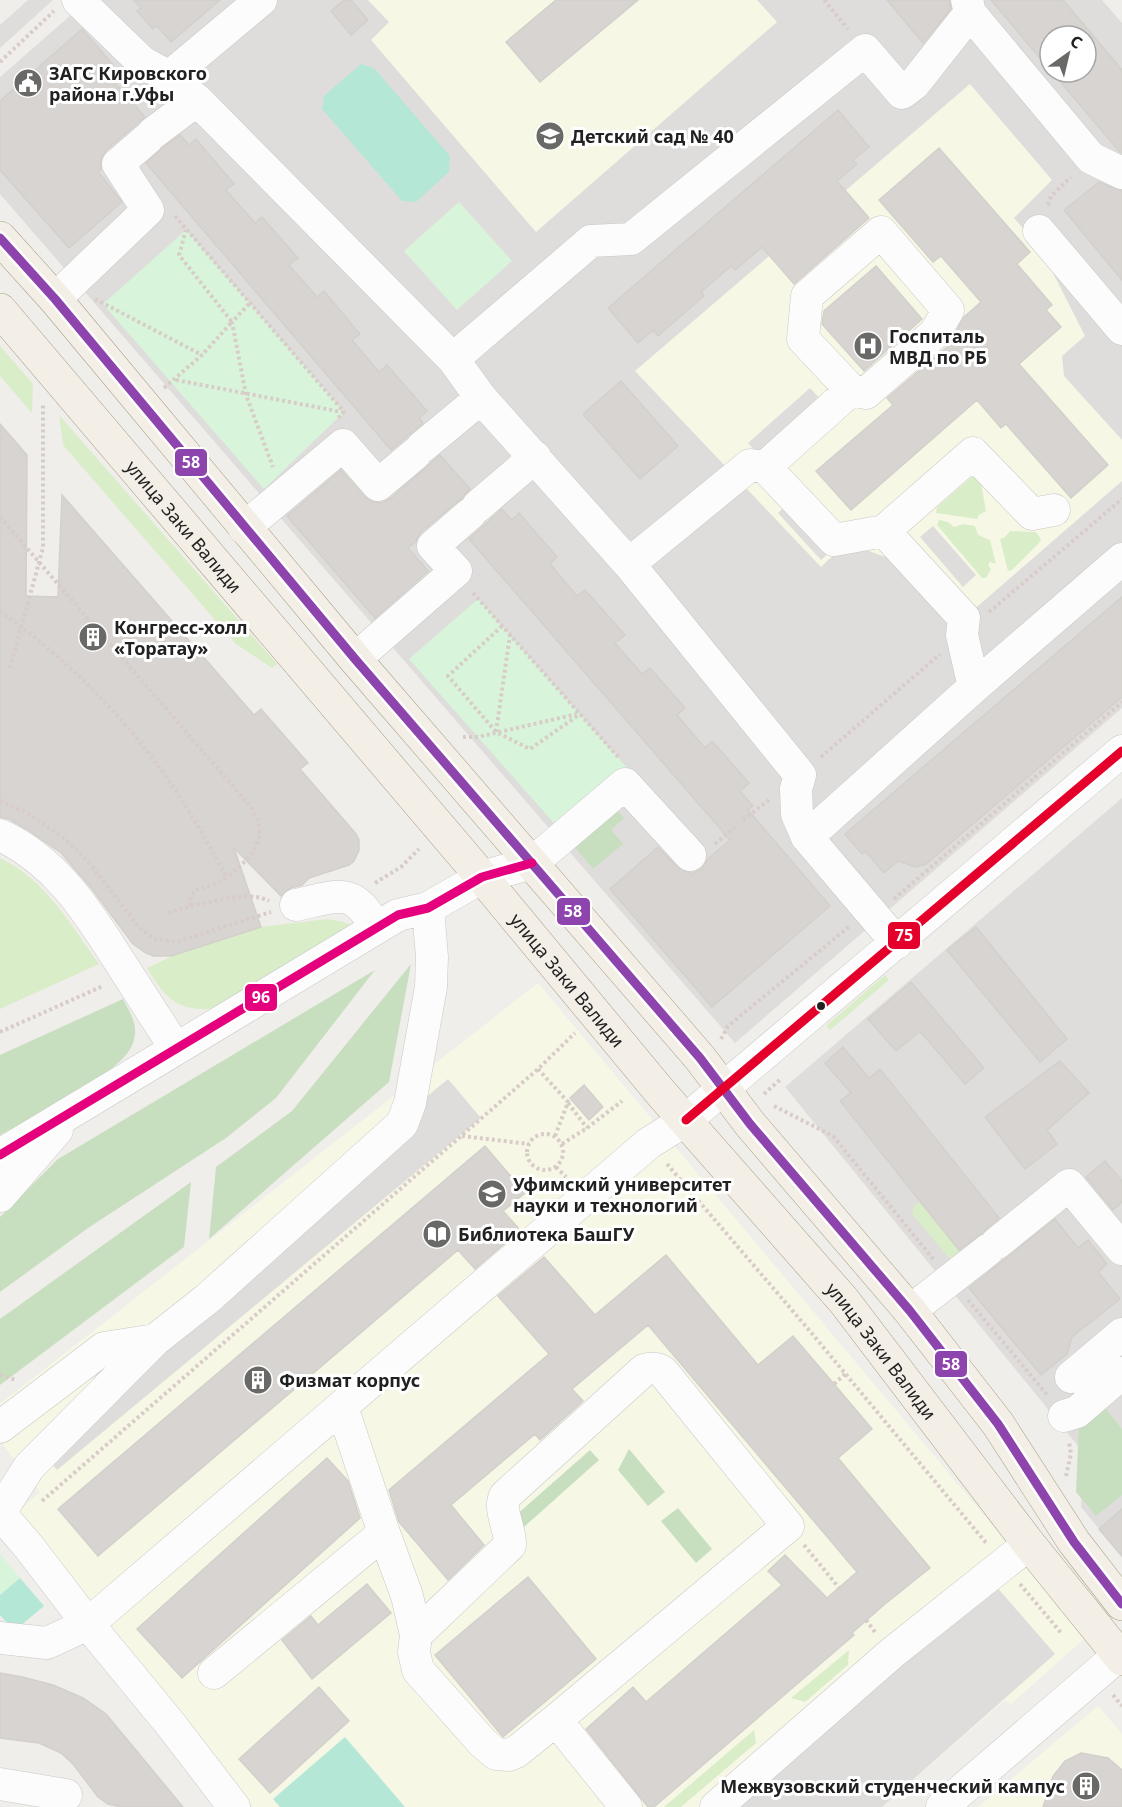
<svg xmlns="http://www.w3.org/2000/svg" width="1122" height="1807" font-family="'Noto Sans',sans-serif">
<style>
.residential{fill:#dfdddb;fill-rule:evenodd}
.education{fill:#f7f7e6;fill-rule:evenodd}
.religious{fill:#dedddb}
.grass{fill:#d9edc8}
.forest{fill:#c7dfbf}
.park{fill:#d8f5db}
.pitch{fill:#b5e7d7}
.building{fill:#d7d4d1;stroke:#d3d0cb;stroke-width:1.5}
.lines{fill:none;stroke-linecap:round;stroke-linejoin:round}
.minor-casing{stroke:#c8c8c6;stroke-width:33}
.major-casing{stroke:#a79f85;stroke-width:34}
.path{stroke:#d8ccc8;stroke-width:4;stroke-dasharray:3 3;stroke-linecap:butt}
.minor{stroke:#fdfcfc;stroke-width:32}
.major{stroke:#f3eee6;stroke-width:33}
.bus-1-casing{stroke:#fff;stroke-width:14}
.bus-2-casing{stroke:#fff;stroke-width:14}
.bus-3-casing{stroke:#fff;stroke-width:14}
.bus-1{stroke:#8e44ad;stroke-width:9}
.bus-2{stroke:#e4002b;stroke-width:9}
.bus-3{stroke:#e5007d;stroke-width:9}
.bus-dot{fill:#212121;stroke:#fff;stroke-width:2}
.labels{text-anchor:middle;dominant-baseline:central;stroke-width:6;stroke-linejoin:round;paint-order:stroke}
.poi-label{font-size:18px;font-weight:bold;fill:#212121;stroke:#fff;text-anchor:start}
.street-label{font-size:18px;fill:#212121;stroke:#fff}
.line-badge{stroke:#fff;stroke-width:2}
.badge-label{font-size:16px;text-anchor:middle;font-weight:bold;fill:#fff}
</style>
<rect width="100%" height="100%" fill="#f0eeea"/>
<path class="residential" d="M88 0H1102L1122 23V708L735 1043 0 194V77ZM1050 36H1086V72H1050Z
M1122 798V1557L1081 1507 1082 1451 785 1087Z"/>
<path class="education" d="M368 0H757L777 22 536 232 371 40 389 22Z
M970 84 1052 180 1014 218 1041 249 1085 336 1062 356 1064 376 1122 440V481L964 618 896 561 853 545 841 548 821 567 635 371Z
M538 983 1086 1637 1011 1704 1005 1700 882 1807H253L16 1513 40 1492 0 1441V1404ZM367 1584 390 1612 367 1632 344 1603Z
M1098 1706 1122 1734V1807H978Z"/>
<path class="religious" d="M28 0H53L0 48V25Z
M124 201 133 211 78 258 69 248Z
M170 218 183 232 109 297 96 283Z
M810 388 824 403 761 458 748 443Z
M789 502 833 549 821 560 778 513Z
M933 526 976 575 963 587 920 537Z
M639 764 683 815 652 841 608 791Z
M448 1079 481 1118 57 1470 41 1450 104 1364Z
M989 1578 1055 1654 882 1807H741L735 1800Z"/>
<path class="grass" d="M0 346 33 384 32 413 0 376Z
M59 415 277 664 272 668 236 644 63 445Z
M974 475 980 478 986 511 979 515 977 519 936 513 937 507Z
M939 520 948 522 954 527 963 524 975 526 978 535 990 540 996 564 990 562 988 565 991 569 986 578H982L937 525Z
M1010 531 1036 532 1041 539 1039 543 1012 570 1008 571 1000 539 1005 537Z
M0 858C45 879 71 925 99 964L0 1009Z
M327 919 344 922 350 925V928L217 1008C178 1013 165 998 147 968L179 953 261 927Z
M885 975 889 980 830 1030 826 1026Z
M919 1202 963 1255 958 1259H950L912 1214 914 1207Z
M849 1650 848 1665 805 1702 791 1698Z
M754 1730 756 1743 681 1807H664Z"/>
<path class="forest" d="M612 804 624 818 611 830 623 844 593 869 569 840Z
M411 964 389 1082 209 1239 216 1167 292 1111Z
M375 970 276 1098 226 1138 88 1228 0 1292V1217L58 1159Z
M123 999C131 1014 139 1026 133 1043 124 1073 29 1119 0 1135V1055Z
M191 1182 184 1247 0 1385V1319Z
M1102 1404 1122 1429V1495L1096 1516 1076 1492 1079 1423Z
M629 1449 665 1492 648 1506 618 1470Z
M590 1450 599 1460 524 1527 515 1516Z
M678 1508 712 1549 696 1563 661 1521Z"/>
<path class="park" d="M459 202 512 261 457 310 404 251Z
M186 230 344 412 264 489 103 304Z
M478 599 629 770 560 830 409 659Z
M0 1553 20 1578 0 1595Z"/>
<path class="pitch" d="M361 64 374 68 450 156 449 172 416 202 402 201 322 109 324 96Z
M20 1578 44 1606 14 1631 0 1615V1595Z
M345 1737 405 1807H280L273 1799Z"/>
<path class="building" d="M134 0H220L171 42 157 26 153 29 137 11 141 8Z
M344 0H351L368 20 351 35 331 11Z
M556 0H638L540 82 506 42Z
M887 0H950L951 9 923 43Z
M991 0H1063L1122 70V153L1119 151 1052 72H1086V36H1050V70Z
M82 29 113 65 105 72 145 117 106 150 101 158V169L98 172 122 202 69 248 0 170V101Z
M838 110 869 147 853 160 857 164 837 181 869 218 794 284 762 247 735 270 731 266 701 292 704 296 658 336 653 330 638 343 608 308Z
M180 135 189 145 196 139 234 184 226 190 255 223 262 217 298 258 289 265 317 297 324 291 360 334 352 340 379 372 387 365 427 411 419 418 423 423 391 450 146 163 162 148Z
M939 148 1030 252 1017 264 1052 305 1046 310 1061 327 1019 364 1108 465 1071 498 1006 424 1001 428 977 400 851 510 816 471 893 405 887 398 947 347 964 317 981 302 941 256 933 262 879 200Z
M1099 182 1122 191V280L1064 210Z
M876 266 922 319 864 371 822 324 824 311Z
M621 381 678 446 640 479 583 414Z
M0 424 27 455 26 596 58 597 62 495 254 715 261 709 308 763 300 769 356 834 359 840V850L354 861 349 865 309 878 302 885 291 888 281 896 234 848 261 927 171 956H154L146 953 133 944 92 889 61 853 28 830 9 819 0 817Z
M440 455 470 489 462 498 421 532 416 541 408 548 428 571 375 618 287 516 341 470 365 497 373 502 382 503 390 499Z
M502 509 512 520 519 513 557 557 550 564 577 596 585 590 625 635 615 643 642 674 650 668 685 708 677 715 705 748 712 741 749 783 740 791 753 806 748 810 830 906 712 1007 610 889 658 847 677 867 691 874 702 869 707 860 730 840 469 539Z
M1122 597V697L926 864 915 867 898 861 884 873 865 851 862 854 845 834Z
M976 927 1067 1039 1040 1062 947 950Z
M911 982 984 1068 965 1084 920 1031 896 1051 868 1019Z
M843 1047 869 1078 880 1069 999 1218 982 1233 959 1250 840 1101 851 1093 825 1063Z
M1060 1061 1089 1093 1047 1130 1057 1144 1025 1169 985 1117Z
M584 1085 603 1107 589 1120 570 1098Z
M485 1146 525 1193 503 1211 520 1230 475 1269 458 1250 98 1556 58 1509Z
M1105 1161 1122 1181V1202L1113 1210 1086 1177Z
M1055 1219 1078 1248 1088 1240 1107 1264 1098 1272 1120 1299 1072 1337 1067 1354 1041 1375 969 1288Z
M666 1255 758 1365 793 1336 834 1384 872 1429 838 1458 930 1568 885 1604 852 1633 854 1635 654 1807H648L586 1729 633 1687 646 1702 782 1585 768 1571 785 1555 827 1598 857 1572 648 1325 572 1389 583 1401 540 1440 535 1434 451 1505 484 1545 448 1580 399 1522 389 1490 549 1354 498 1296 544 1257 595 1315Z
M327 1458 348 1481 360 1518 182 1678 137 1629Z
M1122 1509V1556L1099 1529Z
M528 1577 596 1659 503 1737 435 1655Z
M367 1584 391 1613 312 1679 282 1640 311 1616 318 1625Z
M0 1673 22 1677 53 1685 83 1698 106 1714 183 1807H121L108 1804 98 1797 73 1764 61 1753 39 1743 0 1738Z
M319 1687 349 1721 270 1793 239 1759Z
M1081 1753 1108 1758 1122 1770V1807H1043L1053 1776 1065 1761Z"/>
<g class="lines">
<g class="minor-casing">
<path id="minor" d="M78 0 142 62 169 77 197 100 453 359 481 398 629 564 800 775 796 789 797 814 807 837 897 943
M967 0 970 13 1091 158 1122 173
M169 77 261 0
M153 133 197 100
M1039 231 1122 329
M55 299 148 210 118 164 147 139
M453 359 591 241 631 239 865 50 902 93 914 84 970 13
M422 447 481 398
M765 467 834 540 884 531 973 453 1032 514 1054 510
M478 506 535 457
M244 528 343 445 378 485 415 454
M884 531 964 618 962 635 974 687
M629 564 750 465 765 467 851 390 803 339 807 296 881 232 948 310 935 333 866 393 851 390
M355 659 456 571 433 546 470 514
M0 835C54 860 85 907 116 956 136 987 156 1018 176 1049
M807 837 974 687 1122 559
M296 905C337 896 353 885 376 928
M0 1155 398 915 428 908 482 877 532 863 625 784 690 855
M0 1196 57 1130
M997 1243 1069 1185 1122 1249
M910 1311 988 1250
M1071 1377 1122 1334
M342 1407 384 1533 407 1596 416 1635 414 1652 418 1670 483 1743 496 1754 509 1755 516 1752 556 1720 626 1807
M1064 1416 1077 1412 1122 1373
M0 1427 104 1348 155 1340
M416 1635 510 1545C511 1530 498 1509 505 1496L644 1370C652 1367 657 1368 663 1372L788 1526 556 1720
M0 1638 47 1643 88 1624 649 1143 686 1120 1122 751
M214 1673 384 1533
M0 1784 66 1795
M234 1807 172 1726 88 1624 29 1547 4 1518 3 1508 29 1467 155 1340 207 1299 402 1124 410 1103 431 987 432 957 428 908
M716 1807 892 1653 1029 1544
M942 1807 1119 1655"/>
</g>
<g class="major-casing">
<g id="major">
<path d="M0 238 55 299 355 659 700 1058 750 1124 910 1311 998 1424 1074 1542 1122 1604"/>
<path id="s1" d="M0 310 482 877 661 1093 844 1301 1029 1544 1122 1659"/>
</g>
</g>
<path class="path" d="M824 0 848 29
M0 62 54 11
M1048 205 1051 196 1071 177
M175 216 344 412 338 418
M95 299 202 355
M249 304 232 322 246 395 273 467
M176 380 342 412
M164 388 202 355 232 322 179 255 186 230
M0 517 251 807C271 839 252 857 227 877
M473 593 619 758
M0 611C74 664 140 732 188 810 202 832 214 855 227 877L215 884 195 890 190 900 191 906 166 913
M989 612 1122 499
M502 626 448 676 496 732 530 749 580 714
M10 668 43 548V403
M496 732 510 635
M463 737H478L577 714
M821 757 940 654
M0 801 29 814 65 839 87 860 139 927 154 939 176 942 271 912
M743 820 769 800
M715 844 735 827
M375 883 401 867 419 849
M894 899 1122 702
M191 906C214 902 249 890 269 901
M0 1032 103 986
M721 1039 728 1026 850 926
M538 1069 568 1102 555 1136
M764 1094 782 1078
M568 1103 587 1128
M774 1106 833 1136 934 1260
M527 1152a18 18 0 1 1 36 0a18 18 0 1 1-36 0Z
M462 1136 529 1144
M562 1144 587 1128 622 1101
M667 1164 809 1330 987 1544
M556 1167 566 1177
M968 1300 1048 1396
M0 1375 16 1380
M834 1384 845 1374
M1066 1476 1071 1454 1069 1442
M42 1501 538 1069 575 1033
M804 1545 839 1588
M1020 1584 1062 1634
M866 1620 875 1632
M1113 1695 1122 1706"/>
<use href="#minor" class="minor"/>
<use href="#major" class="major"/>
<g class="bus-1-casing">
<path id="bus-1" d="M0 238 55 299 355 659 700 1058 750 1124 910 1311 998 1424 1074 1542 1122 1604"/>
</g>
<g class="bus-2-casing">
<path id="bus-2" d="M686 1120 1122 751"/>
</g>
<g class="bus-3-casing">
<path id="bus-3" d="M0 1155 398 915 428 908 482 877 532 863"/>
</g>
<use href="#bus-1" class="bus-1"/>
<use href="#bus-2" class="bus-2"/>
<use href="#bus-3" class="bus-3"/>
</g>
<defs>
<g id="civic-disc" transform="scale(1.5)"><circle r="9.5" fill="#696967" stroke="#fff"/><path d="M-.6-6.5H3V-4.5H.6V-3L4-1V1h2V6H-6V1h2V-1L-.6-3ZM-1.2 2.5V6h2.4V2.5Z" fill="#fff"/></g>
<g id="school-disc" transform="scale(1.5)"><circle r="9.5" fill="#696967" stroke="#fff"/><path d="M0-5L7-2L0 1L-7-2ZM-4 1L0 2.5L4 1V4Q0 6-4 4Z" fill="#fff"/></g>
<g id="hospital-disc" transform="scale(1.5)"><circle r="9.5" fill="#696967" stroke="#fff"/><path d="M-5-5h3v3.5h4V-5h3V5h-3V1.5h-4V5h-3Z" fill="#fff"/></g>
<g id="building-disc" transform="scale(1.5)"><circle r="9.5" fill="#696967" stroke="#fff"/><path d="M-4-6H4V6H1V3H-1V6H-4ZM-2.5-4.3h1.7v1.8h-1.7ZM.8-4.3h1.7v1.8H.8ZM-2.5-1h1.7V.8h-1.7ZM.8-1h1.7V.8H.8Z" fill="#fff"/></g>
<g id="university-disc" transform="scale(1.5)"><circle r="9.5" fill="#696967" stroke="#fff"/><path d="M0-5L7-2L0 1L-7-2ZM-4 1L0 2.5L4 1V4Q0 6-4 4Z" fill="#fff"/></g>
<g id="library-disc" transform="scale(1.5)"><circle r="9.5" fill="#696967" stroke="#fff"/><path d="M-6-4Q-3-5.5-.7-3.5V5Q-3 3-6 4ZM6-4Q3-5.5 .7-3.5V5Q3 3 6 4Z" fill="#fff"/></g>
</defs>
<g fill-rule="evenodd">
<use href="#civic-disc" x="28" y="83"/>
<use href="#school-disc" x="550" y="136"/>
<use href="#hospital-disc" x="868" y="346"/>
<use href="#building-disc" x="93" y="637"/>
<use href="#university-disc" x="492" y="1194"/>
<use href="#library-disc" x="437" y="1234"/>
<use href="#building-disc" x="258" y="1380"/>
<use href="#building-disc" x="1086" y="1786"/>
</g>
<circle class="bus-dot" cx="821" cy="1006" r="5"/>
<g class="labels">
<g class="poi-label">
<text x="49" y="73">ЗАГС Кировского<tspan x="49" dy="21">района г.Уфы</tspan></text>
<text x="571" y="136">Детский сад № 40</text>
<text x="889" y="336">Госпиталь<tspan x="889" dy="21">МВД по РБ</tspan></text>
<text x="114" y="627">Конгресс-холл<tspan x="114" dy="21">«Торатау»</tspan></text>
<text x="513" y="1184">Уфимский университет<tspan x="513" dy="21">науки и технологий</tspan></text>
<text x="458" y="1234">Библиотека БашГУ</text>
<text x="279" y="1380">Физмат корпус</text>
<text x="1065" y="1786" text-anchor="end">Межвузовский студенческий кампус</text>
</g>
<g class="street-label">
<text stroke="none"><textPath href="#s1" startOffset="284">улица Заки Валиди</textPath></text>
<text stroke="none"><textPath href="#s1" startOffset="878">улица Заки Валиди</textPath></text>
<text stroke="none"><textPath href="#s1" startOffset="1364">улица Заки Валиди</textPath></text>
</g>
</g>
<g class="line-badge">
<rect x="174" y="448" width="34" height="29" rx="6" fill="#8e44ad"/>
<rect x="556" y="897" width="35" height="29" rx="6" fill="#8e44ad"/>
<rect x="887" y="921" width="34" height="29" rx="6" fill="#e4002b"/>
<rect x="244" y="983" width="34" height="29" rx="6" fill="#e5007d"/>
<rect x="934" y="1350" width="34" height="28" rx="6" fill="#8e44ad"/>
</g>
<g class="badge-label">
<text x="191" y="468">58</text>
<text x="573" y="917">58</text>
<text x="904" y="941">75</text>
<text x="261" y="1003">96</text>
<text x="951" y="1370">58</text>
</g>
<g transform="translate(1068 54) rotate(34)"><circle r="28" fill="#ffffff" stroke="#a6a6a6" stroke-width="1.5"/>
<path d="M0-4.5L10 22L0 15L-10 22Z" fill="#696967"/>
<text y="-9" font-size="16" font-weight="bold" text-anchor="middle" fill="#212121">С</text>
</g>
</svg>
